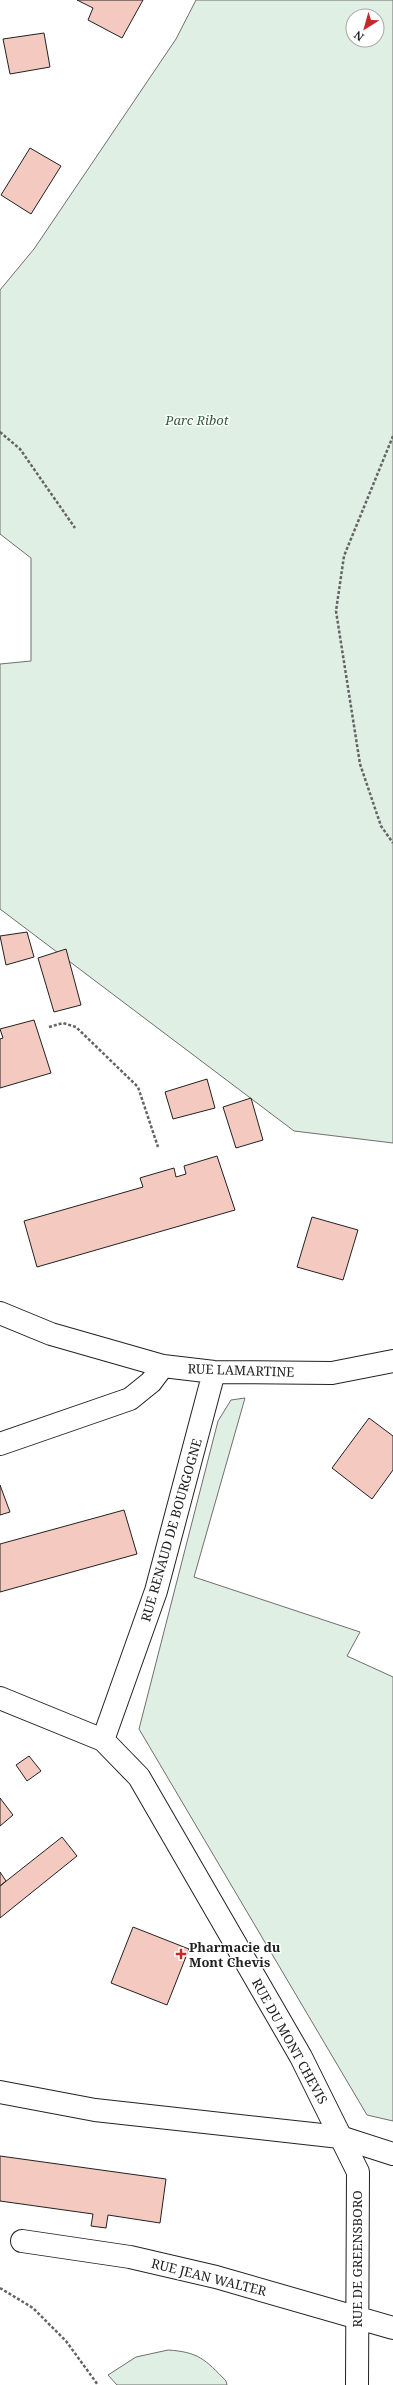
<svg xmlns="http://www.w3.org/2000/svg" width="393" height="2385" font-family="'Noto Serif',serif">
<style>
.green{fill:#e0efe3;stroke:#6f6f6f;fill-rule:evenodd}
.building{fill:#f3c9c0;stroke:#222}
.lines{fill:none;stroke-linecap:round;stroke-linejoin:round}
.street-casing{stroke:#222;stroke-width:24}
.secondary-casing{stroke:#222;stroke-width:24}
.path{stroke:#646464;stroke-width:2.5;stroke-dasharray:3 2;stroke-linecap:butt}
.street{stroke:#fff;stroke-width:22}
.secondary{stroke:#fff;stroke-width:22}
.poi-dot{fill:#c62828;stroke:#fff;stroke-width:1.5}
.labels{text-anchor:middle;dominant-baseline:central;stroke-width:3;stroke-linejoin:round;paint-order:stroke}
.park-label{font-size:13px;font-style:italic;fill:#2f5e38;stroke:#fff}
.street-label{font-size:13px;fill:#222;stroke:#fff}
.poi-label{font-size:13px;font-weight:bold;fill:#222;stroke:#fff;text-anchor:start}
</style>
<rect width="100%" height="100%" fill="#fff"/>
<path class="green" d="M196 0H393V1143L294 1131 0 909V664L31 661V558L0 534V290L34 249 176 39ZM353 16H377V40H353Z
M245 1398 194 1577 360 1632 347 1656 393 1677V2121L367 2115 139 1729 218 1421 231 1400Z
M168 2350C198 2352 205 2359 226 2381L227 2385H117L108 2375 136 2357Z"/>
<path class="building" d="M77 0H143L122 38 88 20 93 8Z
M44 33 50 67 10 74 3 39Z
M30 148 61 166 31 214 1 195Z
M27 932 34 957 6 965 0 936Z
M66 949 81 1005 54 1012 38 958Z
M34 1020 51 1073 0 1088V1039L3 1038 0 1029Z
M207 1079 215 1108 173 1119 165 1092Z
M251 1098 263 1140 236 1148 223 1107Z
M217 1156 235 1210 37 1267 24 1221 143 1187 140 1178 143 1177 174 1168 176 1177 186 1174 184 1166Z
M312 1217 358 1230 343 1280 297 1267Z
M369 1418 393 1436V1470L372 1499 332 1468Z
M0 1485 10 1512 0 1515Z
M124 1510 137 1554 0 1592V1544Z
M29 1756 41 1771 27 1781 16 1765Z
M0 1798 13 1815 0 1826Z
M62 1837 77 1856 0 1918V1886Z
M0 1872 6 1881 0 1886Z
M133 1927 189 1949 167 2005 111 1983Z
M0 2156 166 2179 160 2223 108 2215 106 2228 91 2226 93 2214 0 2201Z"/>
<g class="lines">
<g class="street-casing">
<path id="street" d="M0 1313 51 1334 163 1366 214 1372 332 1373 393 1361
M0 1444 130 1399 151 1382 163 1366
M0 1698 103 1740 139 1777 301 2057 358 2172 357 2385
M103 1740 156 1591 214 1372
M22 2241 130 2257 216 2277 393 2328"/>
</g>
<g class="secondary-casing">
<path id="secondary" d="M0 2092 95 2110 340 2137 393 2154"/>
</g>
<path class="path" d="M0 432 20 449 75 528
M393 436 344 556 336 611 360 764 381 826 393 843
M49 1027 63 1023 76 1027 138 1087 158 1147
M0 2288 33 2308 66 2341 98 2385"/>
<use href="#street" class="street"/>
<use href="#secondary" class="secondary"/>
</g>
<path class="poi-dot" d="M179 1948h4v4h4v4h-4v4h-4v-4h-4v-4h4z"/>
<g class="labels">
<g class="park-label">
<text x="197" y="420">Parc Ribot</text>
</g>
<g class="street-label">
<text transform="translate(241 1370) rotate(2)">RUE LAMARTINE</text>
<text transform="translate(171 1530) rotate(-74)">RUE RENAUD DE BOURGOGNE</text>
<text transform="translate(290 2041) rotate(61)">RUE DU MONT CHEVIS</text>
<text transform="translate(357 2259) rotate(-90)">RUE DE GREENSBORO</text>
<text transform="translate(209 2277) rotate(14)">RUE JEAN WALTER</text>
</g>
<g class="poi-label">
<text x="189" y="1947">Pharmacie du<tspan x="189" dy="15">Mont Chevis</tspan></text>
</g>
</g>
<g transform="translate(365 28) rotate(217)"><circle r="19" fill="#ffffff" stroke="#a7a7a7"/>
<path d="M0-3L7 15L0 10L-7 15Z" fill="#c62828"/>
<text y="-6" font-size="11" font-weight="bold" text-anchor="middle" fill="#222222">N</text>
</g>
</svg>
